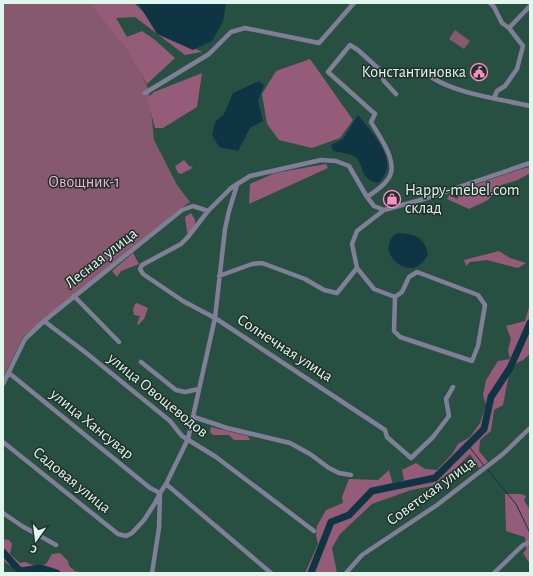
<svg xmlns="http://www.w3.org/2000/svg" width="533" height="576" font-family="'Alegreya Sans',sans-serif">
<style>
.green{fill:#86596f}
.forest{fill:#955c79}
.water{fill:#0f3544}
.lines{fill:none;stroke-linecap:round;stroke-linejoin:round}
.stream{stroke:#0f3544;stroke-width:1}
.river{stroke:#0f3544;stroke-width:7}
.minor{stroke:#807f97;stroke-width:4.5}
.labels{text-anchor:middle;dominant-baseline:central;stroke-width:3;stroke-linejoin:round;paint-order:stroke}
.poi-label{font-size:16px;fill:#e1f7ed;stroke:#20312b;text-anchor:end}
.park-label{font-size:16px;fill:#f7b2d3;stroke:#20312b}
.street-label{font-size:16px;fill:#e1f7ed;stroke:#20312b}
</style>
<rect width="100%" height="100%" fill="#285042"/>
<path class="green" d="M3 3H92L128 46 149 90 154 140 177 185 190 202 177 211 23 337 3 378Z
M455 30 470 41 464 49 449 39Z"/>
<path class="forest" d="M90 3H134L165 33 202 52 185 55 135 17 116 18 127 37 142 31 155 40 175 58 147 84 126 48Z
M310 59 353 120 340 138 312 148 279 140 267 124 262 94 276 71Z
M202 73 197 107 163 128H155L147 98 154 92Z
M184 160 190 167 193 165 191 169 181 174 178 173 175 166Z
M326 164 328 168 249 204 250 184 275 173Z
M530 167V173L518 180 501 185 488 200 469 209 447 199 450 194H452L453 197 458 199V194L469 187 521 169Z
M191 213 195 220V231L187 233 185 217Z
M499 251 510 258 526 263 518 268 487 260 470 262 466 266 464 260Z
M133 253 139 264 121 271 117 277 112 271Z
M137 303 148 308 144 319 138 325 137 324 140 316 134 315 133 310 135 304Z
M530 304V354L523 360 513 365C507 377 506 392 503 405L494 410 491 431 480 440 479 451 488 462 479 468 470 454 455 469 432 486 411 490 372 504 340 534 332 548 337 573H305L318 544 316 535 317 526 326 510 343 503 342 497 349 479 378 480 389 470 393 485 404 480 402 470 416 463 425 469 437 470 452 454 458 444 470 437 480 423 486 405 483 395 486 380 498 361 510 359 508 350 511 339 506 326 525 321Z
M211 427 248 436 250 440H234L229 435H213L210 432Z
M505 494H521L526 496 524 500 530 510V564L523 553 526 550 525 537 506 531Z
M3 539 9 540 12 544 10 554 20 563 25 562 35 566 46 564 52 554 60 553 68 561 69 566 75 571 83 573H24L6 563 3 559Z"/>
<path class="water" d="M138 3H226L223 22 212 41 193 50 157 34Z
M259 81 264 85 258 101 263 121 250 128 238 151 219 147 212 135 215 122 224 114 233 93Z
M358 115C372 133 402 162 378 183 358 179 366 165 354 156 352 154 338 152 333 151L331 145 343 139Z
M397 233C414 234 424 236 428 254 426 258 423 263 418 266 401 276 375 248 397 233Z"/>
<g class="lines">
<path class="stream" d="M468 445 485 467
M487 469 516 504 530 533"/>
<path class="river" d="M3 552 20 571 41 568 57 573
M311 573 331 522 349 515 372 491 435 478 484 429 491 397 510 368 530 323"/>
<path class="minor" d="M490 3 494 7 502 23 509 28 523 46
M509 28 530 6
M431 77C457 94 500 99 530 106
M145 93 209 54 231 32 245 28 319 43 354 3
M494 98 497 91 505 86 517 69 523 46
M367 197C374 192 383 187 388 179 400 163 379 136 371 122L375 114 328 72 350 45 358 50 380 70 384 81 396 94
M208 211 187 238 181 244 142 265 140 269 143 274 183 301 215 318 385 430 387 437 411 458 433 437 449 416 446 399 453 387
M417 272 478 295 485 305 478 346 472 361 400 337 394 331 395 297 402 292 409 277Z
M219 276 252 264 262 263 305 279 324 290 337 293 357 268
M74 296 119 342
M395 297 374 289 357 268 352 244 357 231 384 210 424 199 530 163
M44 321 85 352 170 421 182 436 216 457 314 531
M141 362 176 390 185 392 199 389
M9 373 150 488 160 493 159 528 152 573
M3 384 25 339 44 321 182 210 193 206 208 211 231 188 250 176 321 160 336 161 349 166 367 197 374 206 384 210
M194 417 227 428 290 443 310 454 329 468 339 473 351 475
M3 442 118 534 126 536 132 533 144 520 155 503 160 493 166 484 188 439 215 318 225 229 229 211 237 185
M166 484 271 573
M3 513 22 526 56 545
M346 573 362 555 437 505 503 454 530 428
M494 573 523 545 530 542"/>
</g>
<defs>
<g id="civic-ring" transform="scale(0.9)"><circle r="9.5" fill="#20312b" stroke="#fa8fc7" stroke-width="1.5"/><path d="M-.6-6.5H3V-4.5H.6V-3L4-1V1h2V6H-6V1h2V-1L-.6-3ZM-1.2 2.5V6h2.4V2.5Z" fill="#fa8fc7"/></g>
<g id="shop-ring" transform="scale(0.9)"><circle r="9.5" fill="#20312b" stroke="#fa8fc7" stroke-width="1.5"/><path d="M-5-2.5h2.3a2.7 3.5 0 0 1 5.4 0H5L5.5 6h-11ZM-1.5-2.5h3a1.5 2.3 0 0 0-3 0Z" fill="#fa8fc7"/></g>
</defs>
<g fill-rule="evenodd">
<use href="#civic-ring" x="479" y="72"/>
<use href="#shop-ring" x="392" y="199"/>
</g>
<g class="labels">
<g class="poi-label">
<text x="466" y="72">Константиновка</text>
<text x="405" y="190" text-anchor="start">Happy-mebel.com<tspan x="405" dy="18">склад</tspan></text>
</g>
<g class="park-label">
<text x="84" y="182">Овощник-1</text>
</g>
<g class="street-label">
<text transform="translate(101 258) rotate(-38)">Лесная улица</text>
<text transform="translate(285 348) rotate(33)">Солнечная улица</text>
<text transform="translate(158 395) rotate(39)">улица Овощеводов</text>
<text transform="translate(92 424) rotate(39)">улица Хансувар</text>
<text transform="translate(72 480) rotate(39)">Садовая улица</text>
<text transform="translate(431 491) rotate(-36)">Советская улица</text>
</g>
</g>
<rect width="533" height="576" fill="none" stroke="#e1f7ed" stroke-width="8"/>
<g transform="translate(36 540) rotate(194)" stroke="#20312b" stroke-width="3" paint-order="stroke">
<path d="M0-3L7 15L0 10L-7 15Z" fill="#e1f7ed"/>
<text y="-6" font-size="11" font-weight="bold" text-anchor="middle" fill="#e1f7ed">С</text>
</g>
</svg>
